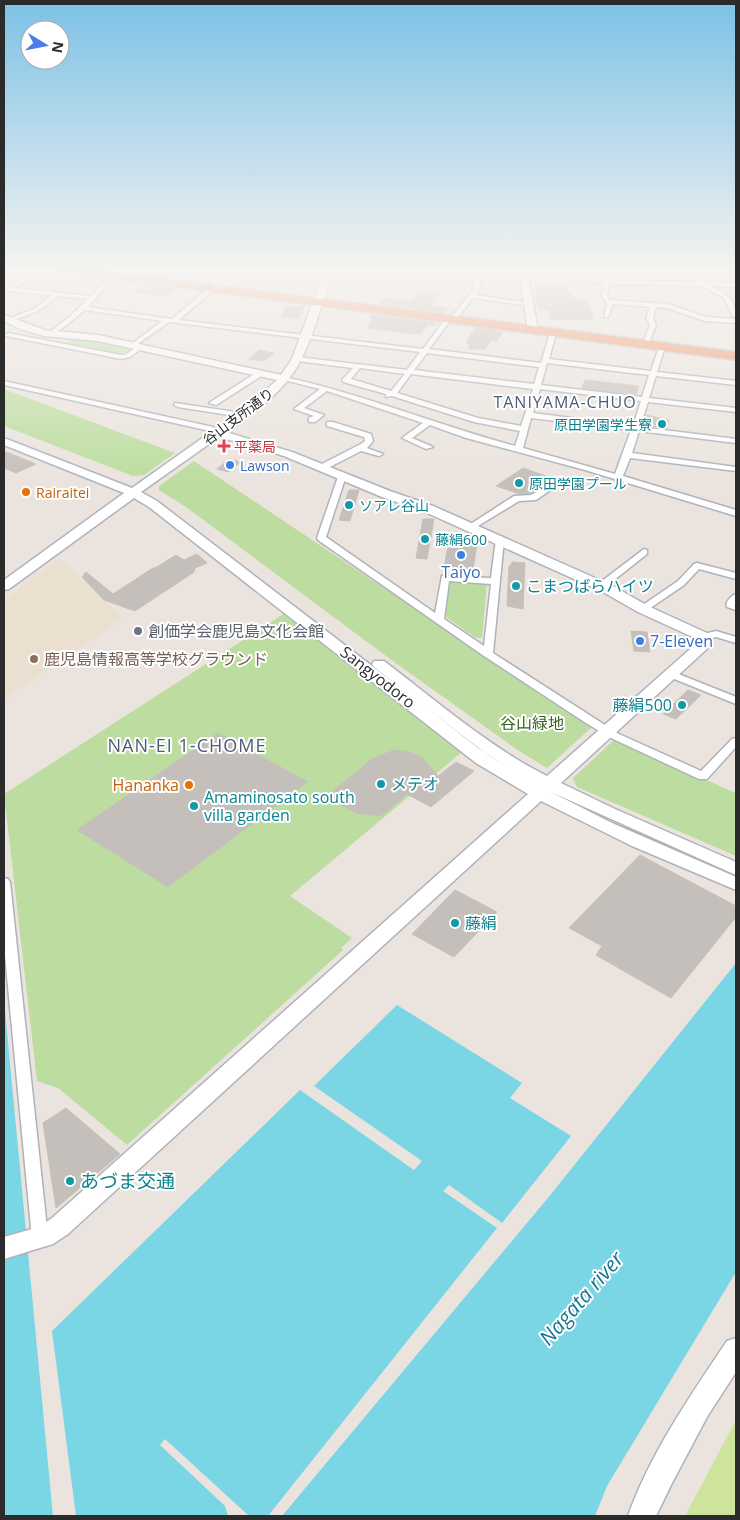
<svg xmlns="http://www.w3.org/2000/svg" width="740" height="1520" font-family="'Open Sans','Noto Sans JP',sans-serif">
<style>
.education{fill:#ebdfcf}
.green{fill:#bcdd9f}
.pitch{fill:#cee49c}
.water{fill:#7ad5e4}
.building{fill:#c4bfba;stroke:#c7c0b8}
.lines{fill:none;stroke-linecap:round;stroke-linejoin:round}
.street-casing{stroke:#afb2ba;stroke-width:3}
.secondary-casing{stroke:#afb2ba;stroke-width:3}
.highway-casing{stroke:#c4c4c4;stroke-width:3}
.street{fill:#fff;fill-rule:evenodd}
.secondary{fill:#fff;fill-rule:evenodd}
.highway{fill:#f09064;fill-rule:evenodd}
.culture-dot{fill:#0f9aa8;stroke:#fff;stroke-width:2}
.health-dot{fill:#e0444e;stroke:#fff;stroke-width:2}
.shop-dot{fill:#3f7fe0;stroke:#fff;stroke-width:2}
.food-dot{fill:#e8710a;stroke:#fff;stroke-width:2}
.worship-dot{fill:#6b7280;stroke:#fff;stroke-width:2}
.education-dot{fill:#8d6e63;stroke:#fff;stroke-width:2}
.labels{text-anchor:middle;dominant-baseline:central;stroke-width:4;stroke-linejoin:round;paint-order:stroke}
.far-street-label{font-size:14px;fill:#2b2b2b;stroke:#fff}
.far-culture-label{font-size:14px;fill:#0d838f;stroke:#fff;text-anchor:start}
.far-health-label{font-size:14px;fill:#be3a42;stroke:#fff;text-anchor:start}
.far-shop-label{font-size:14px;fill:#366cbe;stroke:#fff;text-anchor:start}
.far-food-label{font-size:14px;fill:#c56008;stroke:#fff;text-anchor:start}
.far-quarter-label{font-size:16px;letter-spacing:1px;fill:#4f5b78;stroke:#fff}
.shop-label{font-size:16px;fill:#366cbe;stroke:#fff}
.culture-label{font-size:16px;fill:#0d838f;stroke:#fff;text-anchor:start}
.worship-label{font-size:16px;fill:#5b616d;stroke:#fff;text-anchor:start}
.education-label{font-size:16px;fill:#785e54;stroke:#fff;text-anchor:start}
.street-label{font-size:16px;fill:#2b2b2b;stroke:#fff}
.park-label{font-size:16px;fill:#366221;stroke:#fff}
.food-label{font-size:16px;fill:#c56008;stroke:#fff;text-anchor:end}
.neighbourhood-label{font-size:18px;letter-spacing:1px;fill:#4f5b78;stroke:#fff}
.near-culture-label{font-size:19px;fill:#0d838f;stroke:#fff;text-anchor:start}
.near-water-label{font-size:21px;font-style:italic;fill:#197691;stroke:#fff}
</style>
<rect width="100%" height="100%" fill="#ebe4de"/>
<path class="education" d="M334 269H476L474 290 440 288 438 294 330 287Z
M59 558 123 618 4 700V600Z"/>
<path class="green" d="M78 337 91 338 130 349 117 355 66 344Z
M4 389 20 395 175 453 144 475 133 476 4 426Z
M194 461 592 727 547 768 519 751 390 659 186 507 159 490V486Z
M451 580 487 582 482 638H476L443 615 448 581Z
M285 613 468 747 290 896 352 938 341 948 343 950 127 1145 58 1088 37 1081 4 794Z
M614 740 736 793V856L577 787 573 778Z"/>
<path class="pitch" d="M736 1420V1516H685Z"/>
<path class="water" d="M736 963V1272L607 1486 595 1516H282L552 1193Z
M4 1000 53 1516H4Z
M397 1005 522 1083 510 1098 571 1136 502 1223 449 1185 443 1191 497 1228 268 1516H249L165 1439 160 1445 225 1506 228 1516H76L52 1331 300 1090 414 1170 422 1161 314 1086Z"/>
<path class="building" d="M535 283H565L568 293H571L573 299 588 300 594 319H551L549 310H540L534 289H536Z
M143 285 176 289 166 296 135 292Z
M418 294H439L431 306 448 308 444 313 380 305 385 298 412 301Z
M287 306 304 307 299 318 281 317Z
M372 314 437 323 434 326 427 325 421 333 416 334 367 328 373 318H370Z
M475 328 503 331 497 341H490L485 350 468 348 470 345 466 342Z
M259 350 274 353 264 361 249 359Z
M585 380 639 386 636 394 582 388Z
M646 415 669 420 667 428 642 425Z
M4 451 36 464 16 473 4 468Z
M229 459 241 462 228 472 217 469Z
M523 468 557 480 530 493 520 494 496 486Z
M349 490H359L350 521 339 520Z
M423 519H434L427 559 416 558Z
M449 541 477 543 473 569 444 567Z
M197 554 207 563 195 568 194 572 135 611 104 600 82 577 86 572 113 594 153 568H155L176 555 184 560Z
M512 562 525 563 523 609 507 606 509 566H511Z
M631 631 647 632 650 652 634 651Z
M688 690 701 695 676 719 663 714Z
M218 733 308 782 168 887 77 830Z
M394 750 409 752 422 757 438 776 456 762 474 771 431 807 407 794 381 816 356 813 334 801 333 791 372 759Z
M640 855 736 906V917L671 998 596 955 602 946 569 928Z
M455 890 497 912 454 957 412 934Z
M66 1108 120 1154 56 1208 43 1123Z"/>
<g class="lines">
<g class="street-casing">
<path id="street" d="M37 269H44L15 288 91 296 115 269H121L88 307 172 319 211 286 217 269H223L216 288 179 320 423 349 446 318H451L474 289 475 269H481L480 289 476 295 533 304 530 306 473 298 455 321H450L429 349 541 363 550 333 553 331 556 333 549 359 651 371 659 347 662 345 665 347 657 372 736 381V385L656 376 649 398 736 408V412L648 402 640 427 736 439V443L639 431 632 453 736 467V471L630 458 623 476 736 510V516L585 470 466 438 430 425 412 438 433 447 426 449 402 438 423 423 327 391 304 408 324 415 315 422H309V418L314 416 294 409 320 389 280 379 284 377C363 394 437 425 515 446L520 431 474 422 392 396 386 397V394L343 382 342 380 353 368 297 361 294 359 297 357 407 370 420 352 169 322 132 348 130 347V345L162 321 85 310 64 327 52 335 49 333 50 332 69 317 88 299 59 296 38 311 12 321H8V319L34 309 52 295 9 291 6 289ZM427 353 539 367 534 384 414 370ZM547 363 649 375 642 397 541 385ZM360 368 405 374 391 391 351 379ZM411 374 533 389 521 426 478 418 397 393ZM540 389 641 401 633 426 533 413ZM531 418 631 430 615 474 523 448Z
M684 269H690L704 282 712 283 710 269H716L718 283H736V287L710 286C726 294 736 298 736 318L733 316 723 297 701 286 610 284 607 295 609 300 668 304 706 317 736 319V323L705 321 667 308 656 307 653 318 656 325 648 345 645 347 642 345 650 325 646 318 650 307 613 304 608 317H604L607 304 601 295 604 283 582 281 563 275H524L521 273 524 271H564L583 277 608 280 697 282Z
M8 333 121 355 126 354 137 347 142 348 130 357 121 359 6 336 5 335Z
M256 373 263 375 216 405 209 403Z
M4 381 213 427 222 433 218 435 210 431 4 385Z
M175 403 242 413 246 415 242 417 178 407 174 405Z
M327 422H333L371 434 373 441 367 448 383 454 379 456 361 451 324 470H318V466L361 444 365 441 364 437 327 426Z
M339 474 346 476 326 537 435 613 442 576 491 578 496 539 500 536 503 537 504 539 493 653 619 734 701 771 732 739 736 738V747L707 779H699L611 738 586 723 484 656 318 540 317 538ZM449 581 491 584 484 646 444 619Z
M548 485H551L555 487 536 500 519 501 473 529 470 530 466 527 514 496 531 495Z
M644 549 647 550V554L604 588H598V584Z
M697 563 736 573V579L699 569 684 585 646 611H640L638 609 640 607 678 581 694 564Z
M736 594V610L727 607C724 603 732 595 736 594Z
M716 631 736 637V643L716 637 704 640 699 637 700 635Z
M671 671 736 697V704L667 676 666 674 667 672Z
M4 878 8 879 10 882 48 1238 46 1243 40 1245 34 1243 32 1238 4 945Z"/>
</g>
<g class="secondary-casing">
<path id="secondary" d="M325 269H333C322 302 310 354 288 380 271 401 248 417 226 432L292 452 390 491 433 506 613 586 648 606 709 634 712 643 710 646 561 783 615 809 736 862V875L551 792 612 823 736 877V890L632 846 541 801 68 1234 53 1244 4 1259V1237L39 1227 52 1218 528 794 476 763 149 507 134 498 9 589 4 590V580L124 493 4 445V438L132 488 249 405 277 380 98 341 44 336 20 329 4 321V315L45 330 98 335 281 375 292 359ZM219 437 284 456 382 497 425 512 603 592 638 612 697 639 698 642 547 776C492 749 434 699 384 661H374L372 664 374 667 478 748 508 768 488 755 157 501 141 492Z
M519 269H527L538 330 536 332H530L528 330Z
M736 1338V1372L707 1417 672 1483 656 1516H628C650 1454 690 1396 727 1341Z"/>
</g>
<g class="highway-casing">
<path id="highway" d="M55 269H88L736 352V360L61 272Z"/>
</g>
<use href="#street" class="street"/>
<use href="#secondary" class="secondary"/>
<use href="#highway" class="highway"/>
</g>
<linearGradient id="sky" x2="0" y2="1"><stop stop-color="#7cc1e6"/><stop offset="0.56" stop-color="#f6f3f0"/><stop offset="1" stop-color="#f6f3f0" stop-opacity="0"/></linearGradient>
<rect width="740" height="482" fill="url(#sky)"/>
<g class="culture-dot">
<circle cx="662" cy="424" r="5"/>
<circle cx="519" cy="483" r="5"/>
<circle cx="349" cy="505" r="5"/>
<circle cx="425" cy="539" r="5"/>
<circle cx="516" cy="586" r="5"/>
<circle cx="682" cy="705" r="5"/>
<circle cx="381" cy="784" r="5"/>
<circle cx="194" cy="806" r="5"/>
<circle cx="455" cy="923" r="5"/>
<circle cx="70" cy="1181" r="5"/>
</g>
<path class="health-dot" d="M221.5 438.5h5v5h5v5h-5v5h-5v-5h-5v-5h5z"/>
<g class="shop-dot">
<circle cx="230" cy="465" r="5"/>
<circle cx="461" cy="555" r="5"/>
<circle cx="640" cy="641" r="5"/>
</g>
<g class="food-dot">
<circle cx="26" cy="492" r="5"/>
<circle cx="189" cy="785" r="5"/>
</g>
<circle class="worship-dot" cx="138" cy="631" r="5"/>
<circle class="education-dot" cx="34" cy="659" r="5"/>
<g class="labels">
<g class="far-street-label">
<text transform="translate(238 416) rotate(-37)">谷山支所通り</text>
</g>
<g class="far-culture-label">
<text x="652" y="424" text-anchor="end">原田学園学生寮</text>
<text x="529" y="483">原田学園プール</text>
<text x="359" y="505">ソアレ谷山</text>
<text x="435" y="539">藤絹600</text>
</g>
<g class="far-health-label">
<text x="234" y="446">平薬局</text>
</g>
<g class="far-shop-label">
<text x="240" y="465">Lawson</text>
</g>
<g class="far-food-label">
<text x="36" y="492">Rairaitei</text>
</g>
<g class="far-quarter-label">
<text x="565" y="402">TANIYAMA-CHUO</text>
</g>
<g class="shop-label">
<text x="461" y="572">Taiyo</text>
<text x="650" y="641" text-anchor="start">7-Eleven</text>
</g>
<g class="culture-label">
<text x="526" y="586">こまつばらハイツ</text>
<text x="672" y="705" text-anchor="end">藤絹500</text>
<text x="391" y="784">メテオ</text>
<text x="204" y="797">Amaminosato south<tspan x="204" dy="18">villa garden</tspan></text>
<text x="465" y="923">藤絹</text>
</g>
<g class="worship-label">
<text x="148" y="631">創価学会鹿児島文化会館</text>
</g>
<g class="education-label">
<text x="44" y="659">鹿児島情報高等学校グラウンド</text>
</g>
<g class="street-label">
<text transform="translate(378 677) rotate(38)">Sangyodoro</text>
</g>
<g class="park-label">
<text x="532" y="723">谷山緑地</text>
</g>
<g class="food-label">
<text x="179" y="785">Hananka</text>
</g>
<g class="neighbourhood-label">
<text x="187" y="745">NAN-EI 1-CHOME</text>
</g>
<g class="near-culture-label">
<text x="80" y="1181">あづま交通</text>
</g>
<g class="near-water-label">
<text transform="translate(581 1298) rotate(-49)">Nagata river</text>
</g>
</g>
<rect width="740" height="1520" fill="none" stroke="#2b2b2b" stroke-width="10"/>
<g transform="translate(45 45) rotate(100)"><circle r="24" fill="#ffffff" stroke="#aaaaaa"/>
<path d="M0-4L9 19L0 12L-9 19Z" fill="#4c7cea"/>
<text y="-8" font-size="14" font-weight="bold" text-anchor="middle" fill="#2b2b2b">N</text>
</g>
</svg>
